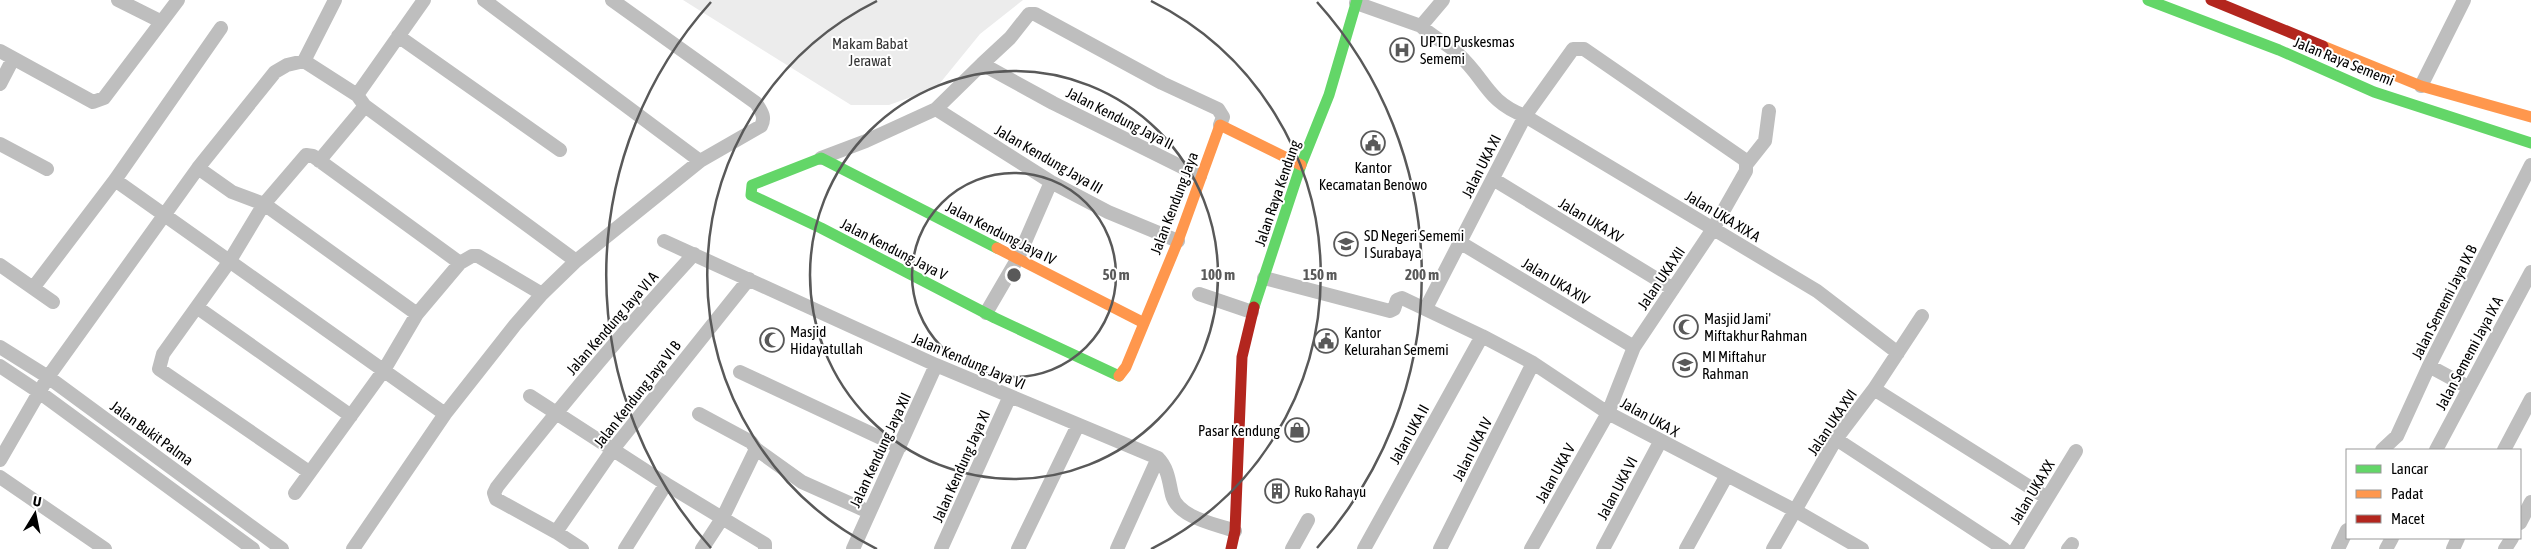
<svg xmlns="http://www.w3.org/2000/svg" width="2531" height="549" font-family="'Asap Condensed',sans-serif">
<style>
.green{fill:#ececec}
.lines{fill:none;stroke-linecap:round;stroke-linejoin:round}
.street{stroke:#bebebe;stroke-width:14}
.fast{stroke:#63d668;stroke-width:11}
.slow{stroke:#ff974d;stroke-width:11}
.jam{stroke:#b3261e;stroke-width:11}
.ring{fill:none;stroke:#595959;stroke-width:2.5}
.labels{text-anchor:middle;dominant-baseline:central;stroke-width:4;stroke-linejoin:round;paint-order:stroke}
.poi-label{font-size:15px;fill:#000;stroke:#fff;text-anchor:start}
.park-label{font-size:15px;fill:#333;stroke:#fff}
.street-label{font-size:15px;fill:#000;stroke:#fff}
.centre{fill:#595959;stroke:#fff;stroke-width:2.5}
.ring-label{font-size:15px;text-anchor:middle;font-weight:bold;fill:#595959;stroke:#fff;stroke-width:4;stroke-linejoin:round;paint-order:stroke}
</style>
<rect width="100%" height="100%" fill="#fff"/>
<path class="green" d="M683 0H1023L980 34 936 88 889 105H851Z"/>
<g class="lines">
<path class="street" d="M118 0 160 21
M484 0 700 161
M1356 3 1421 26 1443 0
M1421 26C1432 37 1447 43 1458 54 1486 79 1486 101 1525 116L1817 291 1898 353
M398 36 560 150
M0 51 93 102 104 98 178 0
M304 61 335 0
M982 64 1010 38 1029 14H1035L1162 83 1218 109 1223 117 1220 125
M0 84 13 59
M2421 86 2464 0
M357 95 424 0
M936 109 1051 182 1108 212 1178 241
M0 144 47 169
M821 158 866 141 936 109 982 64 1053 103 1200 176
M319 161 365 106
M1746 165 1765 141 1769 111
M198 168 232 192 264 204 417 314
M1493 179 1673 289
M115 180 445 414
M664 241 936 365 1158 458C1168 468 1169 482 1172 495 1178 518 1216 524 1235 531
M1461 243 1634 347
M0 265 53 302
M1264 278 1390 311 1394 309 1397 300 1402 298 1482 336 1533 363 1608 413 1796 511 1862 549
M33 288 115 180 221 28
M1199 294 1252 312
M198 308 351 416
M1426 308 1525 116 1573 49H1584L1745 160 1746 165
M986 313 1018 258 1051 182
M0 347 48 377 282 549
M0 366 39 392 253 549
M2429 366 2468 387
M740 372 900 447
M1874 389 2047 498
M530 396 666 484 765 544V549
M699 414 751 442 756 449 802 482 869 512
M1836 439 2004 549
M2382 450 2397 436 2429 366 2531 165
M2436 450 2531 272
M2504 450 2531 399
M0 460 48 377 198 168 275 72 287 65 304 61 357 95 365 106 576 261
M309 472 159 369 163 354 229 262 264 204 306 155 313 156 460 263
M0 477 105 549
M295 493 384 370 417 314 460 263 472 256H478L542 294
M2520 523 2531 502
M556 532 614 448 749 279
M353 549 445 414 515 325 542 294 576 261 700 161 761 126C766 117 761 111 756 103L612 0
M582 549 556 532 496 499 494 493 497 487C560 407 625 329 694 254
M625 549 666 484
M702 549 723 517 756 449
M853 549 936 365
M941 549 1010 396
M1018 549 1078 425
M1117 549 1158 458
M1292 549 1308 520
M1364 549 1482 336
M1440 549 1533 363
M1531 549 1608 413 1634 347 1713 229 1746 171V165
M1603 549 1660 442
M1686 549 1727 475
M1773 549 1836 439 1874 389 1922 316
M2016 549 2076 451
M2068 549 2072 544
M2338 549 2347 530
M2386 549 2392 538
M2453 549 2458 538
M2505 549 2512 538"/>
<path class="fast" d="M2148 0 2279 50 2374 92 2531 143
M997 248 821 158 752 185 751 195 821 228 995 318 1119 376
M1254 307 1301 165 1329 95 1357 0"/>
<path class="slow" d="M2323 46 2421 86 2531 117
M997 248 1144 323
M1119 376 1126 367 1178 241 1220 125 1301 165"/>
<path class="jam" d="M2211 0 2323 46
M1231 549 1235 531 1242 357 1254 307"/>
</g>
<g class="ring">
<circle cx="1014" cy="275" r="102"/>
<circle cx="1014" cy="275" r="204"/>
<path d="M877 549A306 306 0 0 1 877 1M1151 1A306 306 0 0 1 1151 549"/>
<path d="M711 548A408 408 0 0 1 711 2M1317 2A408 408 0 0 1 1317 548"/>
</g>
<defs>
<g id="hospital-ring" transform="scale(1.25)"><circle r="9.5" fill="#fff" stroke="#595959" stroke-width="1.5"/><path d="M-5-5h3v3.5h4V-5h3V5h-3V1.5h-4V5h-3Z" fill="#595959"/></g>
<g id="civic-ring" transform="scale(1.25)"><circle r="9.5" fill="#fff" stroke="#595959" stroke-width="1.5"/><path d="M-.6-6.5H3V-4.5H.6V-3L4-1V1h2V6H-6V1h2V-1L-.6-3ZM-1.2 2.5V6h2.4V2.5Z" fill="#595959"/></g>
<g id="school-ring" transform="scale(1.25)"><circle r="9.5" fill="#fff" stroke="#595959" stroke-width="1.5"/><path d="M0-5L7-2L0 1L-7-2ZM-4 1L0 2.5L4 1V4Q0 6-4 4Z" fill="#595959"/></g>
<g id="mosque-ring" transform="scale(1.25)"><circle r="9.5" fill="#fff" stroke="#595959" stroke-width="1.5"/><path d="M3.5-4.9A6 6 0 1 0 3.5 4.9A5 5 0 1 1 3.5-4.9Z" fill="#595959"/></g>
<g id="shop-ring" transform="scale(1.25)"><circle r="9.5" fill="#fff" stroke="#595959" stroke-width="1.5"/><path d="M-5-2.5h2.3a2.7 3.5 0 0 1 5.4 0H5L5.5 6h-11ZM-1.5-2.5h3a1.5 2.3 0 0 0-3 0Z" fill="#595959"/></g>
<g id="building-ring" transform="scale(1.25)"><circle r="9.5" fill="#fff" stroke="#595959" stroke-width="1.5"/><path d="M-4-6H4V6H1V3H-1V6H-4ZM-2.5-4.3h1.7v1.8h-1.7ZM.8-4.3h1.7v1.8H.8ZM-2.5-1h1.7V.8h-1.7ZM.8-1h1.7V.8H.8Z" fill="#595959"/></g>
</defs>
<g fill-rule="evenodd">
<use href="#hospital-ring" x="1402" y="50"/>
<use href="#civic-ring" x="1373" y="143"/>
<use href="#school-ring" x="1346" y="244"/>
<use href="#mosque-ring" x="1686" y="327"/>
<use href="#mosque-ring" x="772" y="340"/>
<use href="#civic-ring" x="1326" y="341"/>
<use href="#school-ring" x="1685" y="365"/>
<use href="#shop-ring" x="1297" y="430"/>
<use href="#building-ring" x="1277" y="491"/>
</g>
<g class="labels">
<g class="poi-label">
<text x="1420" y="41">UPTD Puskesmas<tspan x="1420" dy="17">Sememi</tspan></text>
<text x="1373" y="167" text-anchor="middle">Kantor<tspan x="1373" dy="17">Kecamatan Benowo</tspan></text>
<text x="1364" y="235">SD Negeri Sememi<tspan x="1364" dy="17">I Surabaya</tspan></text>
<text x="1704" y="318">Masjid Jami'<tspan x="1704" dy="17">Miftakhur Rahman</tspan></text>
<text x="790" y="331">Masjid<tspan x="790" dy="17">Hidayatullah</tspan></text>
<text x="1344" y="332">Kantor<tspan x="1344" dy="17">Kelurahan Sememi</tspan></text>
<text x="1702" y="356">MI Miftahur<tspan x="1702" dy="17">Rahman</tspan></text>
<text x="1280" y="430" text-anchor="end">Pasar Kendung</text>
<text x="1294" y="491">Ruko Rahayu</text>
</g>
<g class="park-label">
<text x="870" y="43">Makam Babat<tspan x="870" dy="17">Jerawat</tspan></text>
</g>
<g class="street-label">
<text transform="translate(2344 61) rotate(22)">Jalan Raya Sememi</text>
<text transform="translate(1120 118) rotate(27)">Jalan Kendung Jaya II</text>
<text transform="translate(1049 159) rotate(30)">Jalan Kendung Jaya III</text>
<text transform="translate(1481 166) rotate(-63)">Jalan UKA XI</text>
<text transform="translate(1277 193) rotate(-71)">Jalan Raya Kendung</text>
<text transform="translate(1174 203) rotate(-69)">Jalan Kendung Jaya</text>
<text transform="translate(1723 216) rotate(31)">Jalan UKA XIX A</text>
<text transform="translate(1591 220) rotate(31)">Jalan UKA XV</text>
<text transform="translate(1001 233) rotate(27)">Jalan Kendung Jaya IV</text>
<text transform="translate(894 249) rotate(27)">Jalan Kendung Jaya V</text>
<text transform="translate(1661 278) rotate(-56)">Jalan UKA XII</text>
<text transform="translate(1556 281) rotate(31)">Jalan UKA XIV</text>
<text transform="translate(2444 302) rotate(-63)">Jalan Sememi Jaya IX B</text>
<text transform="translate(612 323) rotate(-49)">Jalan Kendung Jaya VI A</text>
<text transform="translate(2469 353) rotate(-62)">Jalan Sememi Jaya IX A</text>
<text transform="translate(969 361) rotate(23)">Jalan Kendung Jaya VI</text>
<text transform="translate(637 394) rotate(-52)">Jalan Kendung Jaya VI B</text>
<text transform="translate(1650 417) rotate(29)">Jalan UKA X</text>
<text transform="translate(1832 422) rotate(-56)">Jalan UKA XVI</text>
<text transform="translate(152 433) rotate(36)">Jalan Bukit Palma</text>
<text transform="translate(1409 434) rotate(-61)">Jalan UKA II</text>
<text transform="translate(1472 449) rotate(-63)">Jalan UKA IV</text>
<text transform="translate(880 450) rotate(-65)">Jalan Kendung Jaya XII</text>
<text transform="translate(961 466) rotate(-66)">Jalan Kendung Jaya XI</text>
<text transform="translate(1555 473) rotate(-61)">Jalan UKA V</text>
<text transform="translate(1617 488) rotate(-62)">Jalan UKA VI</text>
<text transform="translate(2032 492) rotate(-59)">Jalan UKA XX</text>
</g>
</g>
<circle cx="1014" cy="275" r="8" class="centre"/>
<g class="ring-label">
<text x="1116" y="280">50 m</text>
<text x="1218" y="280">100 m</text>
<text x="1320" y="280">150 m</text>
<text x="1422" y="280">200 m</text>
</g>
<rect x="2346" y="449" width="175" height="90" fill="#ffffff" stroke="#999999"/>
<rect x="2356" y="465" width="25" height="8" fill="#63d668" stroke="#999999"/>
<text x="2391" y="474" font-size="15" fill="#000000">Lancar</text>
<rect x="2356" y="490" width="25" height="8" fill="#ff974d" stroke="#999999"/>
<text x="2391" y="499" font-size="15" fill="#000000">Padat</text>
<rect x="2356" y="515" width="25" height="8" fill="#b3261e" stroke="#999999"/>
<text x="2391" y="524" font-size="15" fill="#000000">Macet</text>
<g transform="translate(35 514) rotate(10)" stroke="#ffffff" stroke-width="4" paint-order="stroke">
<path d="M0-4L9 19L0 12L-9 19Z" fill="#000000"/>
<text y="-8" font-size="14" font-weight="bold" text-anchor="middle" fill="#000000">U</text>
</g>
</svg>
